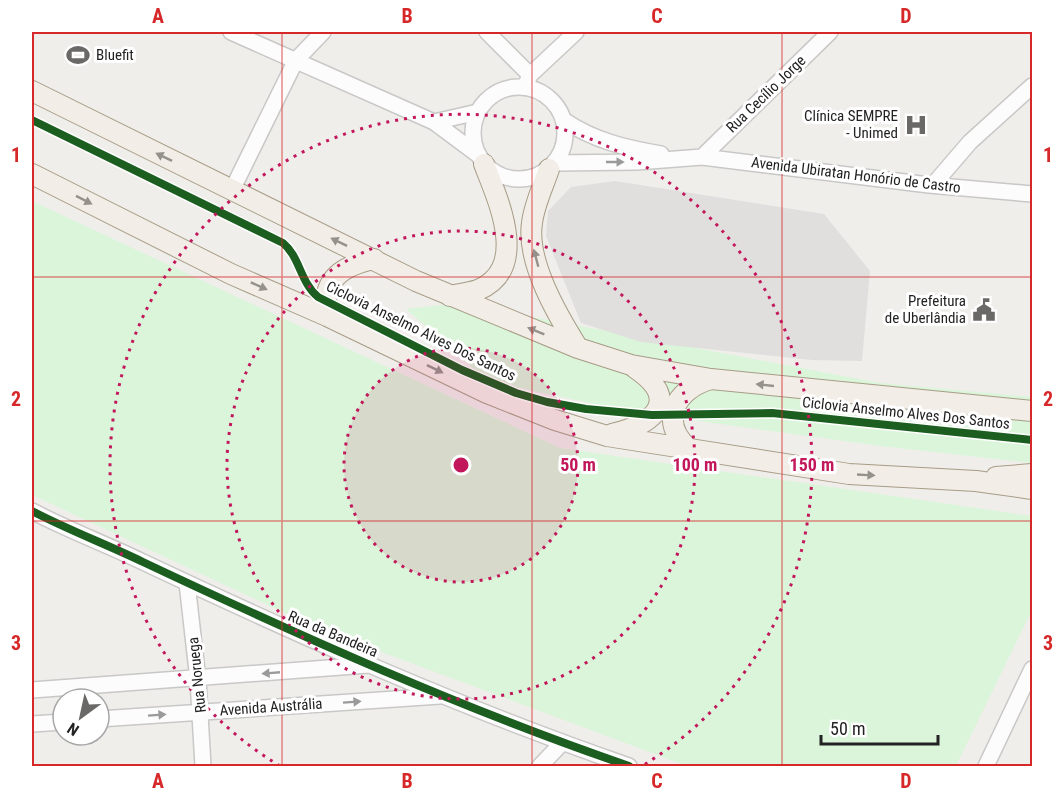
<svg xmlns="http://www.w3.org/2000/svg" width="1064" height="798" font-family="'Roboto Condensed',sans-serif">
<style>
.park{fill:#daf5da}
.parking{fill:#e0dfde}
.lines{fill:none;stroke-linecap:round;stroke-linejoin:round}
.minor-casing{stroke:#c9c8c7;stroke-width:18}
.major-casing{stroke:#a79c86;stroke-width:22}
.minor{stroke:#fdfcfc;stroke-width:15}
.major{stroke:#f3ede7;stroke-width:20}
.cycleway-casing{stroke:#fff;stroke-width:11}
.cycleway{stroke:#1b5e20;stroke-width:8}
.oneway{fill:#95928e}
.oneway2{fill:#9a9a9a}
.grid{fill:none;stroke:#d62828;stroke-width:1.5;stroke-opacity:0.55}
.ring{fill:none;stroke:#c2185b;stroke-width:3;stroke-dasharray:3 6}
.labels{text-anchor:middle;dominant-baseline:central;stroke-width:6;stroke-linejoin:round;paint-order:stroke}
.poi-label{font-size:15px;fill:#222;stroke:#fff;text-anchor:end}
.street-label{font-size:15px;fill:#222;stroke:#fff}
.centre{fill:#c2185b;stroke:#fff;stroke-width:3}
.ring-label{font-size:18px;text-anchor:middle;font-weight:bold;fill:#c2185b;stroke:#fff;stroke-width:6;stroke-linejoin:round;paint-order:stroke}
.neatline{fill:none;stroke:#d62828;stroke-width:2}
.grid-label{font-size:20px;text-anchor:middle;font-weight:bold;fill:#d62828}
</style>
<rect width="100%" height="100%" fill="#f0eeeb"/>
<path class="park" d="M32 201 560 448 1032 516V610L956 766H687L317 628 32 495Z
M460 303 880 383 1032 397V463L880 446 627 411 488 381 406 309Z"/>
<path class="parking" d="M615 181 824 214 870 271 862 361 812 360 641 342 581 323 546 236 548 211 571 187Z"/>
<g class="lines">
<g class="minor-casing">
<path id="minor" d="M231 32 434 122 477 154
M487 32 530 75 525 87
M530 75 576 32
M473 133a46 46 0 1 1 92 0a46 46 0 1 1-92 0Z
M565 121C595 141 626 148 661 154
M434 122 478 112
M702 157 830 32
M556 163 637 162 702 157 929 185 1032 194
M933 185 970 142 1032 86
M232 190 296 60 323 32
M32 511C68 530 106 544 143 562 302 637 463 709 629 766
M187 583 198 680 203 766
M32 690 368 665
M99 719 440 696
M32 724 63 722
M540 766 562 743
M986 766 1032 669"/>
</g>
<g class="major-casing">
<path id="major" d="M32 91 416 281 578 348 631 365 711 379 1032 411
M549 169C543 187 534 205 532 223 526 262 558 316 578 348
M32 174 231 274 327 316 487 393 555 420 607 436 849 474 976 481 1032 489
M450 296C459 294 469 293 478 290 530 268 498 200 484 164
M327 316C321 280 341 266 374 259
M612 434C655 424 682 400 635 368
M689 449C658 422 675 389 711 379
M996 477 1032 474"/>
</g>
<use href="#minor" class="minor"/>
<use href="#major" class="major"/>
<g class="cycleway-casing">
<path id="cycleway" d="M32 120 283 243C300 257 300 282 318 297L462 370 516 393 547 402 586 409 652 415 772 413 1032 440
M32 511C68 530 106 544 143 562 302 637 463 709 629 766"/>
</g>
<use href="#cycleway" class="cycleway"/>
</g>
<defs><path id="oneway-solid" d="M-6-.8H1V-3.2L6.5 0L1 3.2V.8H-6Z" transform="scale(1.5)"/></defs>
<g class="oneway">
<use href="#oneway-solid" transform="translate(164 157) rotate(-154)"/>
<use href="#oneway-solid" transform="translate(84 200) rotate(27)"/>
<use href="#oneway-solid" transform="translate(339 242) rotate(-154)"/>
<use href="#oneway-solid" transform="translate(536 258) rotate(-105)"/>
<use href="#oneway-solid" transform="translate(259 286) rotate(24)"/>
<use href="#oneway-solid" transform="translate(536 331) rotate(-158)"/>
<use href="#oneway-solid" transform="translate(435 369) rotate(26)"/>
<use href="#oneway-solid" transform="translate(765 385) rotate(-174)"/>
<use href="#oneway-solid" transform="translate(866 475) rotate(3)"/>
</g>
<g class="oneway2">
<use href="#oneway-solid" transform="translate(615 162)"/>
<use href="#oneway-solid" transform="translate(271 673) rotate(175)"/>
<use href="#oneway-solid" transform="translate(352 702) rotate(-4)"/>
<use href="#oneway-solid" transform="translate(157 715) rotate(-4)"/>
</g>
<path class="grid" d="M282 32V766M532 32V766M782 32V766M32 277H1032M32 521H1032"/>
<circle cx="461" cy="465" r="117" fill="#c2185b" fill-opacity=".12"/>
<g class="ring">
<circle cx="461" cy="465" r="117"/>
<circle cx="461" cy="465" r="234"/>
<path d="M280 766A351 351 0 1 1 642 766"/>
</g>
<defs>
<g id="stadium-bare" transform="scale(1.8)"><path d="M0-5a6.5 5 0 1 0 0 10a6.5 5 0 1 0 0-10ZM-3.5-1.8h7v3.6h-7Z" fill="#6a6968" stroke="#fff" stroke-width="2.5" paint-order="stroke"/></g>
<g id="hospital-bare" transform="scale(1.8)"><path d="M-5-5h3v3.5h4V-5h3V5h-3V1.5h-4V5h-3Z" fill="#6a6968" stroke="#fff" stroke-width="2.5" paint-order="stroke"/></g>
<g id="civic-bare" transform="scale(1.8)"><path d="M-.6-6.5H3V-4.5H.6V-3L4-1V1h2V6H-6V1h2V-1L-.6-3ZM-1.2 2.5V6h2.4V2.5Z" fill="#6a6968" stroke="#fff" stroke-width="2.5" paint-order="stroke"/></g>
</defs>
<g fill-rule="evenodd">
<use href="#stadium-bare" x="78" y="55"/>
<use href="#hospital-bare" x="916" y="125"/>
<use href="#civic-bare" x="984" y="310"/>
</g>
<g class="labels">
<g class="poi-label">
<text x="96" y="55" text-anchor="start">Bluefit</text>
<text x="898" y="116">Clínica SEMPRE<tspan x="898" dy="17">- Unimed</tspan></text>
<text x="966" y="301">Prefeitura<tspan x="966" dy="17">de Uberlândia</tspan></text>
</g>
<g class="street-label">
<text transform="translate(766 94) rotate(-44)">Rua Cecílio Jorge</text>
<text transform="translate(856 175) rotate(7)">Avenida Ubiratan Honório de Castro</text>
<text transform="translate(421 331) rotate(26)">Ciclovia Anselmo Alves Dos Santos</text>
<text transform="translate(906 413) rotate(6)">Ciclovia Anselmo Alves Dos Santos</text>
<text transform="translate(333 634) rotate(23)">Rua da Bandeira</text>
<text transform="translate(197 675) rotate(-96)">Rua Noruega</text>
<text transform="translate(271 707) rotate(-4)">Avenida Austrália</text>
</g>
</g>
<circle cx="461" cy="465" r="9" class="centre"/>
<g class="ring-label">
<text x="578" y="471">50 m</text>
<text x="695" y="471">100 m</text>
<text x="812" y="471">150 m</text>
</g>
<rect width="1064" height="798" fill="none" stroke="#ffffff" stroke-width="66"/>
<g transform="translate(81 717) rotate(213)"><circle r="28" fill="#ffffff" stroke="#a7a7a7" stroke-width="1.5"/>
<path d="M0-4.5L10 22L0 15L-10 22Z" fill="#6a6968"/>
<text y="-9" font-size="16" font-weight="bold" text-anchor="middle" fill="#222222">N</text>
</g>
<path d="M821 735v9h117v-9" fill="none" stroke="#222222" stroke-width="3"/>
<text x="830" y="735" font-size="18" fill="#222222" stroke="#ffffff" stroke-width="4.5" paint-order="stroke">50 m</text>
<rect x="33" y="33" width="998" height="732" class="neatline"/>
<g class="grid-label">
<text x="158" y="23">A</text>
<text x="407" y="23">B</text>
<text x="657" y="23">C</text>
<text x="906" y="23">D</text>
<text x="16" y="162">1</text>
<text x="1048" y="162">1</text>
<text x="16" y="406">2</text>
<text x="1048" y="406">2</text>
<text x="16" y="650">3</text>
<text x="1048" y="650">3</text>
<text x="158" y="788">A</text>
<text x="407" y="788">B</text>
<text x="657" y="788">C</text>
<text x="906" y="788">D</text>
</g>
</svg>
